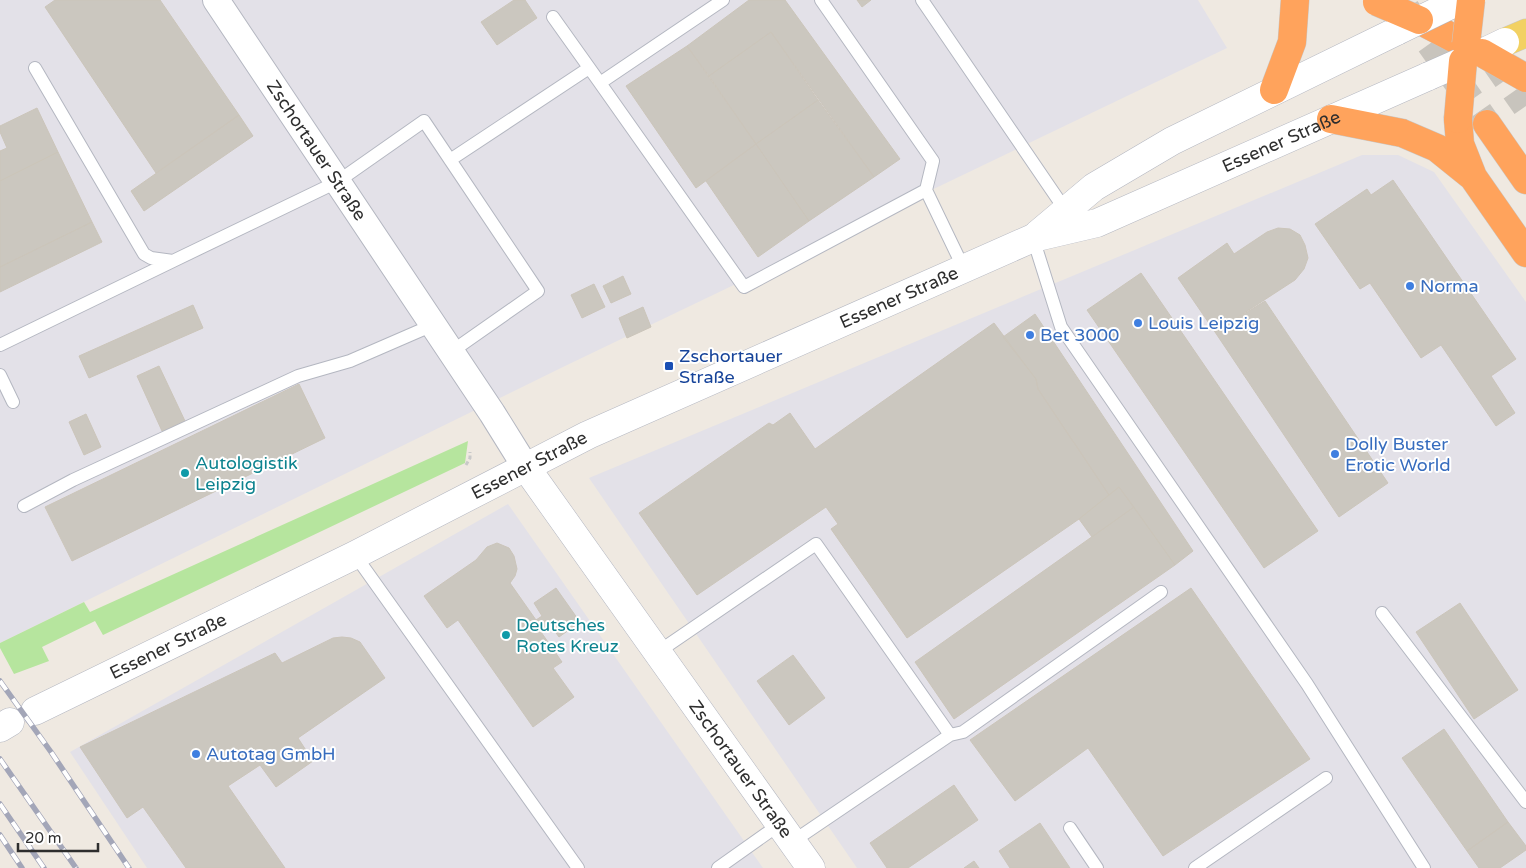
<svg xmlns="http://www.w3.org/2000/svg" width="1526" height="868" font-family="'Varela Round',sans-serif">
<style>
.industrial{fill:#e3e1e8}
.green{fill:#b6e59e}
.building{fill:#cbc7bf;stroke:#cbc5ba}
.lines{fill:none;stroke-linecap:round;stroke-linejoin:round}
.highway-tunnel{stroke:#c8c4bd;stroke-width:28;stroke-dasharray:28 14;stroke-linecap:butt}
.lane-casing{stroke:#b4b7c1;stroke-width:14}
.street-casing{stroke:#b4b7c1;stroke-width:28}
.secondary-casing{stroke:#b4b7c1;stroke-width:29}
.primary-casing{stroke:#c9c9c9;stroke-width:29}
.highway-casing{stroke:#c9c9c9;stroke-width:29}
.path{stroke:#c9c9c9;stroke-width:3;stroke-dasharray:4 2.5;stroke-linecap:butt}
.lane{stroke:#fff;stroke-width:12}
.street{stroke:#fff;stroke-width:26}
.secondary{stroke:#fff;stroke-width:28}
.primary{stroke:#f2d163;stroke-width:28}
.highway{stroke:#ffa35c;stroke-width:28}
.rail-casing{stroke:#a3a6b8;stroke-width:5.5}
.rail{stroke:#fff;stroke-width:4;stroke-dasharray:11;stroke-linecap:butt}
.secondary-bridge-casing{stroke:#b4b7c1;stroke-width:29;stroke-linecap:butt}
.highway-bridge-casing{stroke:#c9c9c9;stroke-width:29;stroke-linecap:butt}
.secondary-bridge{stroke:#fff;stroke-width:28}
.highway-bridge{stroke:#ffa35c;stroke-width:28}
.shop-dot{fill:#3f7fe0;stroke:#fff;stroke-width:2}
.transit-dot{fill:#1a4fb4;stroke:#fff;stroke-width:2}
.culture-dot{fill:#0f9aa8;stroke:#fff;stroke-width:2}
.labels{text-anchor:middle;dominant-baseline:central;stroke-width:4;stroke-linejoin:round;paint-order:stroke}
.street-label{font-size:18px;fill:#2e2e2e;stroke:#fff}
.shop-label{font-size:18px;fill:#366cbe;stroke:#fff;text-anchor:start}
.transit-label{font-size:18px;fill:#164399;stroke:#fff;text-anchor:start}
.culture-label{font-size:18px;fill:#0d838f;stroke:#fff;text-anchor:start}
</style>
<rect width="100%" height="100%" fill="#efe9e1"/>
<path class="industrial" d="M0 0H1198L1227 48 565 366 0 643Z
M1362 155H1398L1434 172 1526 302V868H857L589 478Z
M508 504 763 868H147L70 752Z"/>
<path class="green" d="M468 441 465 463 103 635 95 621 42 647 49 661 14 674 0 648V643L84 602 90 612Z"/>
<path class="building" d="M55 0H160L239 115 156 173 45 7Z
M514 0H525L537 18 497 45 481 22Z
M749 0H785L900 159 874 177 771 32 709 76 687 46Z
M857 0H871L862 7Z
M771 32 818 100 756 144 709 76Z
M687 46 756 144 696 188 626 86Z
M818 100 874 177 809 221 756 144Z
M37 108 58 152 0 181V151L7 148 0 132V126Z
M239 115 253 136 144 211 131 191Z
M756 144 809 221 758 257 706 181Z
M58 152 92 222 0 267V181Z
M1393 180 1516 359 1491 376 1515 413 1496 426 1441 345 1421 358 1370 283 1360 289 1315 224 1367 189 1371 195Z
M92 222 102 242 0 292V267Z
M1278 228 1290 229 1300 235 1305 245 1308 258 1304 269 1295 280 1215 332 1178 278 1227 243 1234 254 1267 232Z
M1141 273 1318 531 1264 568 1087 310Z
M623 276 631 294 611 303 603 286Z
M594 284 605 307 582 318 571 295Z
M1265 301 1388 483 1339 517 1215 332Z
M193 305 203 328 89 378 79 356Z
M643 307 651 327 627 338 619 318Z
M1035 314 1193 551 1175 565 1119 487 1109 495 1038 389 1036 379 1003 337Z
M994 323 1036 379 1038 389 1109 495 1079 519 907 638 831 529 838 524 826 507 697 595 639 513 769 423 773 425 790 413 815 449Z
M159 366 185 421 162 431 137 376Z
M299 384 325 438 72 561 45 507Z
M86 414 101 447 84 455 69 422Z
M1119 487 1134 507 1092 537 1079 519Z
M1134 507 1175 565 954 719 915 662Z
M497 543 509 548 514 556 517 569 515 576 510 583 536 620 542 616 534 603 556 588 580 622 559 637 551 626 541 632 562 662 553 668 574 697 533 727 458 620 447 628 424 596 476 560 487 547Z
M1191 588 1310 759 1163 856 1088 748 1015 801 970 740Z
M1460 603 1518 690 1474 719 1416 632Z
M342 637 351 638 360 642 385 678 298 738 313 761 276 787 260 765 228 786 285 868H186L143 807 127 818 80 747 275 653 282 663 333 638Z
M793 655 825 698 789 725 757 681Z
M1444 729 1508 822 1467 851 1402 758Z
M954 785 978 820 908 868H887L870 843Z
M1508 822 1526 846V850L1500 868H1479L1467 851Z
M1040 823 1070 868H1010L999 851Z
M974 861 979 868H964Z"/>
<g class="lines">
<path class="highway-tunnel" d="M1406 9 1487 124
M1491 56 1526 106"/>
<g class="lane-casing">
<path id="lane" d="M723 0 600 83 744 287 926 190
M821 0 933 161 926 190 964 269
M922 0 1066 211
M553 17 600 83
M35 68 144 254 151 258 173 261 337 182 424 121 538 291 451 352
M450 160 589 68
M1033 238 1061 327 1307 684 1424 868
M0 345 173 261
M0 375 13 402
M24 506 73 480 298 376 350 361 433 325
M355 555 578 868
M1382 613 1526 802
M658 652 816 544 950 735 792 842
M950 735 963 732 1161 592
M1070 828 1097 868
M718 868 780 824
M1195 868 1326 778"/>
</g>
<g class="street-casing">
<g id="street">
<path id="s1" d="M216 0 492 413 525 466"/>
</g>
</g>
<g class="secondary-casing">
<g id="secondary">
<path d="M1038 234 1094 187 1172 141 1397 31"/>
<path id="s2" d="M525 466 811 868"/>
<path id="s3" d="M35 711 355 555 588 435 1033 238 1097 223 1429 76"/>
<path d="M0 728 10 722"/>
</g>
</g>
<g class="primary-casing">
<path id="primary" d="M1505 42 1526 33"/>
</g>
<g class="highway-casing">
<path id="highway" d="M1419 20 1482 53
M1274 90 1292 42 1295 0
M1331 119 1402 133 1437 148 1473 177
M1458 119 1460 144 1473 177 1526 253
M1487 124 1526 180"/>
</g>
<path class="path" d="M466 465 470 458V452"/>
<use href="#lane" class="lane"/>
<use href="#street" class="street"/>
<use href="#secondary" class="secondary"/>
<use href="#primary" class="primary"/>
<use href="#highway" class="highway"/>
<g class="rail-casing">
<path id="rail" d="M0 681 51 752 129 868
M0 759 76 868
M0 804 44 868
M0 835 22 868"/>
</g>
<use href="#rail" class="rail"/>
<g class="secondary-bridge-casing">
<path id="secondary-bridge" d="M1397 31 1461 0
M1482 53 1505 42
M1429 76 1463 61"/>
</g>
<g class="highway-bridge-casing">
<path id="highway-bridge" d="M1377 2 1419 20
M1466 44 1471 0
M1482 53 1526 78
M1458 119 1463 61"/>
</g>
<use href="#secondary-bridge" class="secondary-bridge"/>
<use href="#highway-bridge" class="highway-bridge"/>
</g>
<g class="shop-dot">
<circle cx="1410" cy="286" r="5"/>
<circle cx="1138" cy="323" r="5"/>
<circle cx="1030" cy="335" r="5"/>
<circle cx="1335" cy="454" r="5"/>
<circle cx="196" cy="754" r="5"/>
</g>
<rect class="transit-dot" x="664" y="361" width="10" height="10" rx="2.5"/>
<g class="culture-dot">
<circle cx="185" cy="473" r="5"/>
<circle cx="506" cy="635" r="5"/>
</g>
<g class="labels">
<g class="street-label">
<text stroke="none"><textPath href="#s3" startOffset="1372">Essener Straße</textPath></text>
<text stroke="none"><textPath href="#s1" startOffset="181">Zschortauer Straße</textPath></text>
<text stroke="none"><textPath href="#s3" startOffset="958">Essener Straße</textPath></text>
<text stroke="none"><textPath href="#s3" startOffset="552">Essener Straße</textPath></text>
<text stroke="none"><textPath href="#s3" startOffset="148">Essener Straße</textPath></text>
<text stroke="none"><textPath href="#s2" startOffset="372">Zschortauer Straße</textPath></text>
</g>
<g class="shop-label">
<text x="1420" y="286">Norma</text>
<text x="1148" y="323">Louis Leipzig</text>
<text x="1040" y="335">Bet 3000</text>
<text x="1345" y="444">Dolly Buster<tspan x="1345" dy="21">Erotic World</tspan></text>
<text x="206" y="754">Autotag GmbH</text>
</g>
<g class="transit-label">
<text x="679" y="356">Zschortauer<tspan x="679" dy="21">Straße</tspan></text>
</g>
<g class="culture-label">
<text x="195" y="463">Autologistik<tspan x="195" dy="21">Leipzig</tspan></text>
<text x="516" y="625">Deutsches<tspan x="516" dy="21">Rotes Kreuz</tspan></text>
</g>
</g>
<path d="M18 843v8h80v-8" fill="none" stroke="#2e2e2e" stroke-width="2.5"/>
<text x="25" y="843" font-size="15" fill="#2e2e2e" stroke="#ffffff" stroke-width="4" paint-order="stroke">20 m</text>
</svg>
